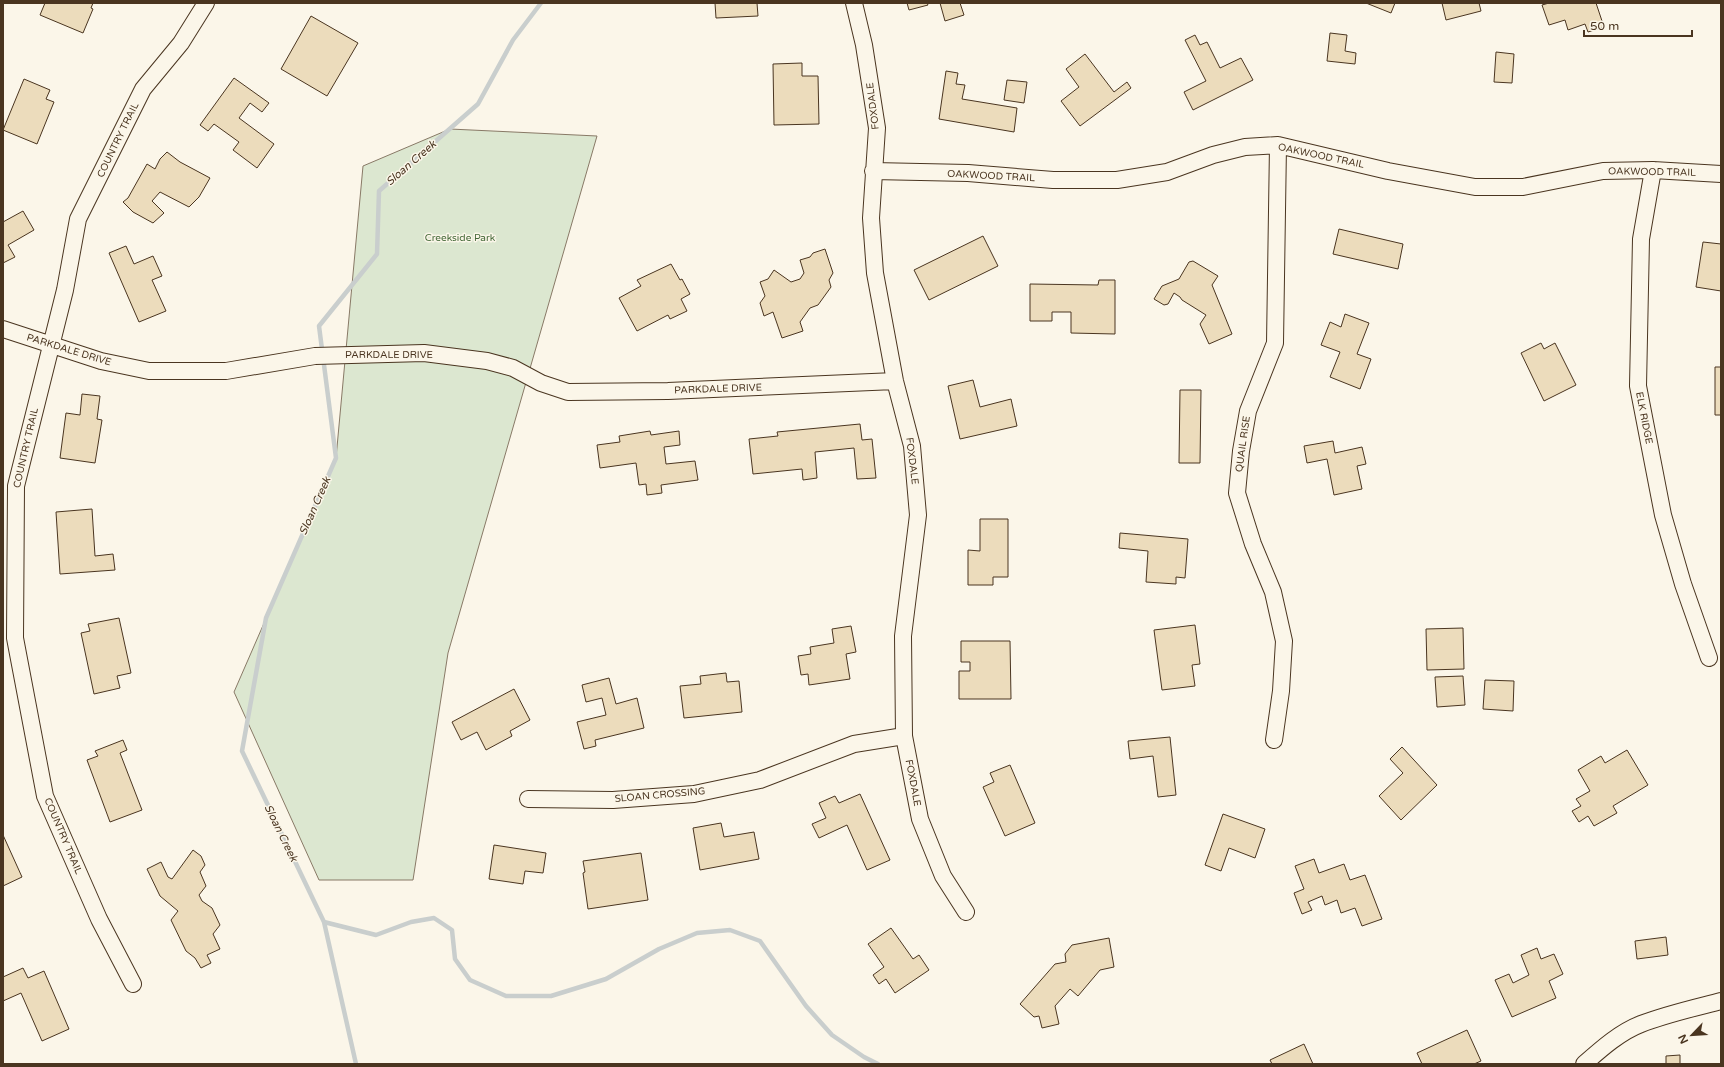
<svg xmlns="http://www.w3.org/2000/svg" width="1724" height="1067" font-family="'Varela Round',sans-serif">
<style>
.green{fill:#dce7d0;stroke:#887966}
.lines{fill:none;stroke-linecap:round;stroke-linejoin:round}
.stream{stroke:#c9cecd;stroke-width:4.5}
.building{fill:#ecdcbc;stroke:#4a3520}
.minor-casing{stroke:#4a3520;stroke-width:18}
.minor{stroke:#fbf6e9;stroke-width:16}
.labels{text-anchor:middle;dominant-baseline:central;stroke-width:3;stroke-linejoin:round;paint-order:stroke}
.street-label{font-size:10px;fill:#4a3520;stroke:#fbf6e9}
.park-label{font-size:10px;fill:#436837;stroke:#fbf6e9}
.water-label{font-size:11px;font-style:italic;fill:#4a3520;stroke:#fbf6e9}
</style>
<rect width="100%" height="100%" fill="#fbf6e9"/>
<path class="green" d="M450 129 597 136 448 653 413 880H319L234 692 336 458 363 166Z"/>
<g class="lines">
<path class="stream" d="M324 922 376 935 411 922 434 918 452 930 455 959 470 980 506 996H551L606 979 659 949 697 933 730 930 760 941 806 1006 832 1035 864 1057 878 1064
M356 1064 324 922 242 751 266 618 336 458 319 326 377 254 379 191 478 104 513 40 541 3"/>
</g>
<path class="building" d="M45 3H93L91 8 93 9 83 33 40 15Z
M715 3H757L758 16 716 18Z
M907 3H927L928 5 909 10Z
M940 3H960L964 15 945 21Z
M1366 3H1395L1391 13Z
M1442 3H1479L1481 11 1446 20Z
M1549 3H1596L1604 27 1588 32 1585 24 1568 30 1565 20 1549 25 1542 5Z
M311 16 358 43 327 96 281 69Z
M1330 33 1347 35 1345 51 1356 53 1355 64 1327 61Z
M1195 35 1200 45 1207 42 1220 68 1241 58 1253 80 1193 110 1184 92 1206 81 1185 40Z
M1496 52 1514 54 1512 83 1494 82Z
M1085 54 1114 92 1127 82 1131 88 1080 126 1061 101 1079 87 1066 69Z
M802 63V76H818L819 124 774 125 773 64Z
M946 71 958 73 956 84 965 85 962 99 1017 108 1014 132 939 119Z
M234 78 269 103 262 112 250 103 239 118 274 144 257 168 233 150 239 142 214 124 208 131 200 125Z
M24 79 50 90 46 99 54 102 37 144 3 130Z
M1007 80 1027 82 1024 103 1004 100Z
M167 152 180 162 210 178 199 197 189 207 160 192 152 201 164 213 153 223 133 212 123 202 128 198 147 164 155 169 160 159Z
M23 211 34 230 8 245 15 257 3 263V222Z
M1339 229 1403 244 1398 269 1333 254Z
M983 236 998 266 929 300 914 270Z
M1703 242 1721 244V242V291L1696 287Z
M126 246 134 264 153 256 162 276 152 280 166 311 139 322 109 253Z
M825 249 833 273 829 280 831 287 818 305 810 308 800 322 803 331 782 338 773 312 764 316 760 303 765 296 760 282 768 279 774 270 791 282 800 279 804 273 800 260 810 257 813 253Z
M1193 261 1218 276 1212 285 1232 334 1209 344 1200 324 1206 315 1182 300 1180 297 1174 293 1168 304 1164 305 1154 299 1162 286 1179 279 1189 262Z
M671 264 680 280 682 279 690 294 681 299 687 311 670 319 668 315 637 331 619 298 641 286 637 280Z
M1099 280H1115V334L1071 333V312H1052V321H1030V284L1098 285Z
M1345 314 1369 323 1357 354 1371 359 1360 389 1330 377 1340 352 1321 345 1330 322 1341 327Z
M1541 343 1544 349 1555 343 1576 385 1544 401 1521 353Z
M1715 367H1721V415H1715Z
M973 380 980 407 1011 399 1017 426 960 439 948 386Z
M1180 390H1201L1200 463H1179Z
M82 394 100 396 97 419 102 420 95 463 60 458 66 413 80 415Z
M860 424 862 440 872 439 876 478 857 479 854 448 815 452 817 478 803 480 802 469 753 474 749 439 778 436 777 432Z
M650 431 651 435 679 431 680 445 664 447 666 464 695 461 698 480 661 485 662 493 647 495 646 484 639 485 636 463 600 468 597 445 620 442 619 436Z
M1333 441 1335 453 1362 447 1366 464 1357 466 1362 489 1334 495 1327 459 1307 463 1304 446Z
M92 509 95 556 113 554 115 570 60 574 56 512Z
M980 519H1008V577H993V585H968V550L980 551Z
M1120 533 1188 539 1185 578 1176 577V584L1146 582 1148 551 1119 548Z
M119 618 131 673 117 676 120 688 94 694 81 633 90 631 88 624Z
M1195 625 1200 664 1192 665 1195 686 1162 690 1154 630Z
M851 626 856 652 846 654 850 679 809 685 808 674 801 675 798 656 811 654 810 647 834 643 832 629Z
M1463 628 1464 669 1427 670 1426 629Z
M961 641H1010L1011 699H959V671H970V662H961Z
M726 673 727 682 739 681 742 712 684 718 680 686 701 684 700 676Z
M1463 676 1465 705 1437 707 1435 677Z
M609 678 616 704 637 698 644 728 595 740 596 746 584 749 577 722 606 715 602 698 586 702 582 685Z
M1485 680 1514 681 1513 711 1483 709Z
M514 689 530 720 510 731 512 736 486 750 477 732 461 740 452 722Z
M1170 737 1176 795 1158 797 1153 756 1130 759 1128 741Z
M123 740 127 750 120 753 142 810 110 822 87 760 98 756 95 751Z
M1402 747 1437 785 1401 820 1379 796 1403 773 1390 759Z
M1627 750 1648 785 1613 806 1617 813 1594 826 1588 816 1579 822 1572 811 1581 806 1576 799 1590 791 1578 770 1601 756 1605 763Z
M1010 765 1035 823 1005 836 983 787 994 782 990 773Z
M860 794 890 860 867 870 847 825 819 838 812 824 826 818 819 803 835 796 839 803Z
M1223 814 1265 829 1255 858 1229 848 1221 871 1205 865Z
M721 823 724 837 754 832 759 859 700 870 693 828Z
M3 835 22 877 3 886Z
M494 845 546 853 543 873 525 871 523 884 489 879Z
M193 850 201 856 205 865 200 872 206 886 199 895 202 901 212 908 220 925 213 934 220 949 207 955 211 963 201 968 195 958 186 951 171 920 178 911 160 896 147 869 161 862 168 877 172 879Z
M641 853 648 900 588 909 583 873 585 872 583 861Z
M1314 859 1319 873 1344 864 1350 880 1365 875 1382 919 1362 926 1355 908 1341 913 1337 900 1325 905 1322 896 1308 902 1312 910 1302 914 1294 893 1304 889 1295 866Z
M891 928 913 959 919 955 929 970 895 993 886 979 879 984 873 975 884 967 868 944Z
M1666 937 1668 955 1637 959 1635 941Z
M1109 938 1114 967 1100 970 1078 996 1070 989 1055 1006 1059 1024 1042 1028 1039 1016 1034 1017 1020 1004 1055 964 1066 962 1065 954 1072 945Z
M1537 948 1541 959 1554 954 1563 974 1549 981 1556 998 1512 1017 1495 980 1509 974 1513 983 1529 975 1521 955Z
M23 968 28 978 44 971 69 1029 42 1041 21 993 3 1001V977Z
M1467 1030 1481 1061 1474 1064H1422L1417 1053Z
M1304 1044 1313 1064H1272L1270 1060Z
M1680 1055V1064H1666V1056Z"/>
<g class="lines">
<g class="minor-casing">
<path id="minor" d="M854 3 864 45 877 128 871 218 875 273 895 381 912 446 918 515 903 636 904 736 920 819 943 876 966 912
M1653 170 1641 239 1638 386 1663 515 1683 584 1709 658
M873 171 968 173 1053 180H1117L1167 172 1213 155 1245 147 1278 145 1388 171 1475 187H1523L1603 171 1653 170 1721 174
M3 329 101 361 149 371H226L315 356 424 353 487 361 513 368 541 383 568 392 668 391 895 381
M1274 740 1281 691 1284 641 1273 592 1253 544 1237 493 1241 451 1248 411 1275 343 1278 145
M528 799 613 800 694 794 760 780 854 744 904 736
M133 984 99 919 45 796 15 638 16 486 65 290 78 219 143 89 181 43 206 3
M1584 1064C1601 1049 1620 1032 1641 1024 1667 1014 1694 1008 1721 1001"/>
</g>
<use href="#minor" class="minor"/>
</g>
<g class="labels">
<g class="street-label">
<text transform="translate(873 106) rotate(-97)">FOXDALE</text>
<text transform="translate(118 140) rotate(-64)">COUNTRY TRAIL</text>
<text transform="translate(1321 156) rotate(12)">OAKWOOD TRAIL</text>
<text transform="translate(1652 172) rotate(1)">OAKWOOD TRAIL</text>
<text transform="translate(991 176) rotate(3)">OAKWOOD TRAIL</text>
<text transform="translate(69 350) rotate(17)">PARKDALE DRIVE</text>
<text x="389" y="355">PARKDALE DRIVE</text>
<text transform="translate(718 389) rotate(-2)">PARKDALE DRIVE</text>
<text transform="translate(1644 418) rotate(79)">ELK RIDGE</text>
<text transform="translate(1243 444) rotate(-82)">QUAIL RISE</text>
<text transform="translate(26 448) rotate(-77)">COUNTRY TRAIL</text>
<text transform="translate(912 461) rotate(83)">FOXDALE</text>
<text transform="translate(913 783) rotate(79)">FOXDALE</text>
<text transform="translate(660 795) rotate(-5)">SLOAN CROSSING</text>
<text transform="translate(63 836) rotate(67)">COUNTRY TRAIL</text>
</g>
<g class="park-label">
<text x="460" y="238">Creekside Park</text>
</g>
<g class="water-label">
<text transform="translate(411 163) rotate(-41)">Sloan Creek</text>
<text transform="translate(315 506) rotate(-66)">Sloan Creek</text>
<text transform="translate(281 833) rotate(64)">Sloan Creek</text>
</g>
</g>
<rect width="1724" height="1067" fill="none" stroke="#4a3520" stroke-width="8"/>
<g transform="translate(1692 1035) rotate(245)" stroke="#fbf6e9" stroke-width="3" paint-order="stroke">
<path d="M0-3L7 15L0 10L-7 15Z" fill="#4a3520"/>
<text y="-6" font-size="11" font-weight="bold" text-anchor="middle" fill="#4a3520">N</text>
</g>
<path d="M1584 30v6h108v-6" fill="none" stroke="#4a3520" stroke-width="2"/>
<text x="1590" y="30" font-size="12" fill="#4a3520" stroke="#fbf6e9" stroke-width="3" paint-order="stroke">50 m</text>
</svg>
